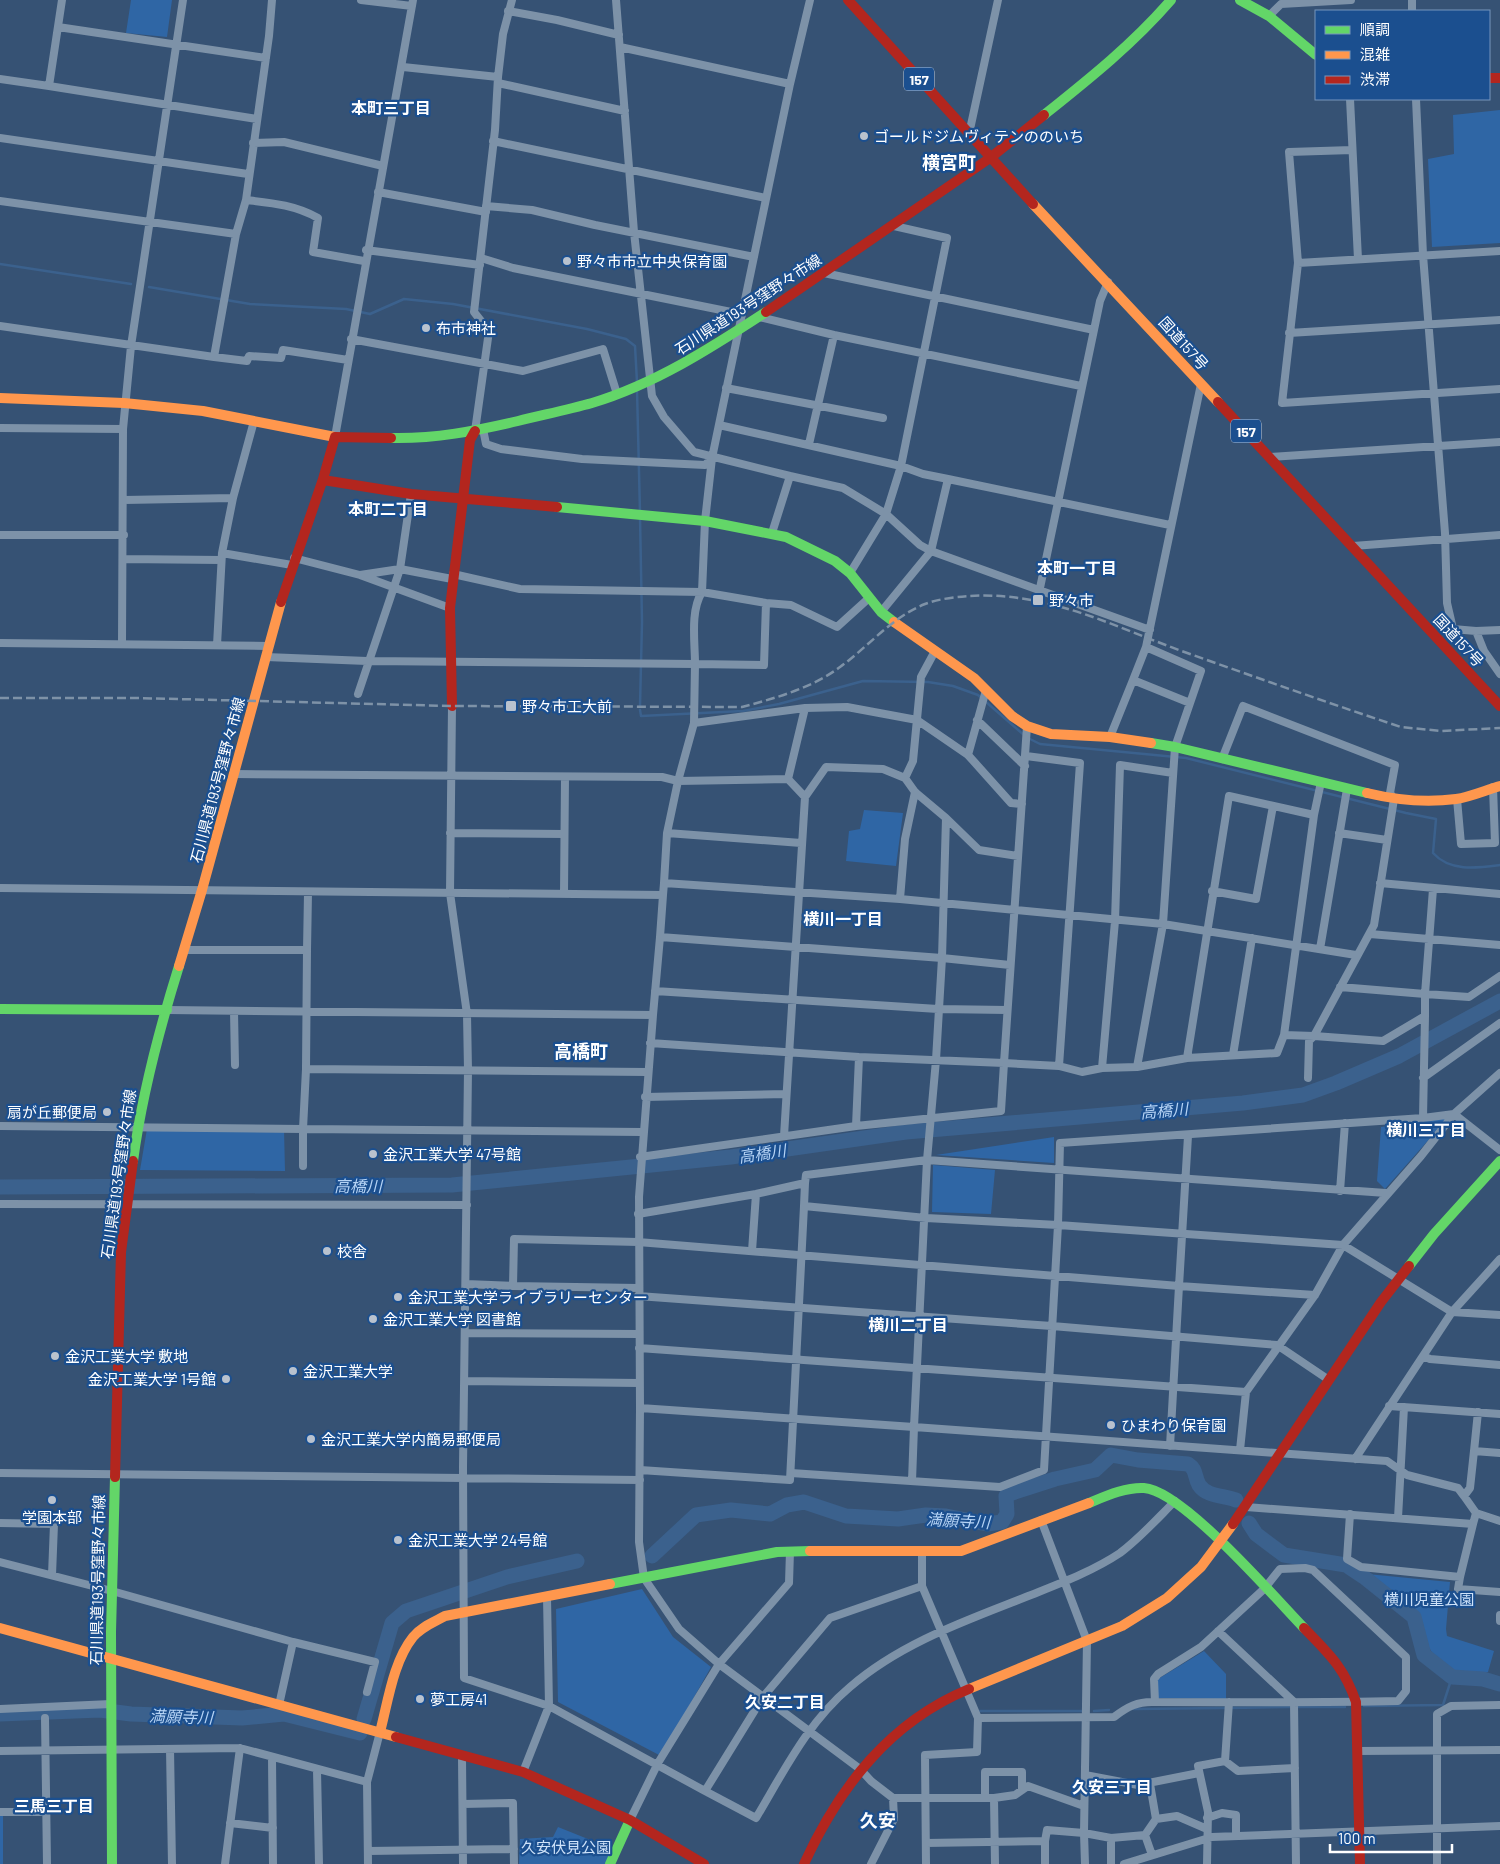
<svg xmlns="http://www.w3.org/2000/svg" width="1500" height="1864" font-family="Barlow,'Noto Sans JP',sans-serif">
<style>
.green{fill:#2f66a5}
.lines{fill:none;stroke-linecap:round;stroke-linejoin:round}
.stream{stroke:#3b618d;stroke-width:2.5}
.river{stroke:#3b618d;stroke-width:15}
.street{stroke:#7d92a8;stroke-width:8}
.fast{stroke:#63d668;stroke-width:10}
.slow{stroke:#ff974d;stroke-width:10}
.jam{stroke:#b3261e;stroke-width:10}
.rail{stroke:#7e92a7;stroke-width:2.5;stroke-dasharray:9 4;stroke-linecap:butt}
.poi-dot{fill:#b9c2ce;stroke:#1b4f8f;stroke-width:2}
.labels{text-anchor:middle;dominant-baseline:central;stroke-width:4.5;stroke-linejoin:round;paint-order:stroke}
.shield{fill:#1b4f8f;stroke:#bbcadd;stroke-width:1}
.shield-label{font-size:14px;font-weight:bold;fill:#fff}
.poi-label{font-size:15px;fill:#fff;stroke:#1b4f8f;text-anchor:start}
.street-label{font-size:15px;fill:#fff;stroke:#1b4f8f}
.park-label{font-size:15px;fill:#cfe3fa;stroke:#1b4f8f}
.neighbourhood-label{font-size:16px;font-weight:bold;fill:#fff;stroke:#1b4f8f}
.water-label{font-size:16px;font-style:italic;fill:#b5d3f5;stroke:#1b4f8f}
.quarter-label{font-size:18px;font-weight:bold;fill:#fff;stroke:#1b4f8f}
</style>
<rect width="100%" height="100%" fill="#365274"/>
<path class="green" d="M131 0H172L167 37 126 33Z
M1500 110V243L1432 247 1428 159 1454 154 1453 115Z
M864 810 903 813 896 866 846 861 849 831 860 829Z
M1448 1118 1385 1189 1377 1181 1381 1127Z
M147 1129H284L285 1171 140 1170Z
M1054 1137V1163L936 1155Z
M933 1165 995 1170 991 1214 932 1212Z
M1367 1574 1450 1582 1446 1629 1447 1636 1494 1651 1488 1672C1480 1673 1468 1676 1460 1675 1437 1669 1420 1637 1418 1615Z
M642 1589 673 1637 711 1667 661 1756 558 1702 556 1609Z
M1204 1651 1226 1674V1699L1156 1698 1155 1687 1158 1679Z
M0 1816H3V1864H0Z
M558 1827 613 1849 606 1864H519L520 1839 553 1837Z"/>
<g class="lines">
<path class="stream" d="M0 264 131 284
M149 287 250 304 346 309 370 314 404 299 453 304 587 329 626 339 635 346 637 382
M637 390 640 512
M640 517 642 622 640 706
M640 710 641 716 743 711 779 704 863 681 928 682 953 686 978 695 1024 735
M1028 738 1040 744 1186 758 1406 813 1436 819 1433 853C1450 872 1477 868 1500 865
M1364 1706 1443 1705 1452 1677
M1299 1707H1345
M1231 1708 1290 1707
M1134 1709 1224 1708
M980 1711H1082
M1094 1711 1109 1710"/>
<path class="river" d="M0 1187 452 1185 731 1157 906 1132 1243 1103 1303 1095 1336 1083 1399 1056 1500 1001
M1249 1523 1256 1534 1284 1555 1346 1565 1364 1577 1414 1617 1424 1655 1452 1677 1483 1679 1500 1684
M652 1556 696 1515 731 1510 770 1514 787 1505 804 1502 846 1516 898 1519 926 1515 946 1516 987 1524 1002 1522 1007 1514 1006 1496 1009 1494 1055 1479 1095 1470 1111 1455 1138 1460 1188 1464C1197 1470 1194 1476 1199 1485 1207 1497 1224 1495 1236 1500
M0 1714 100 1710 131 1714 242 1718 284 1714 360 1733
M364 1719 392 1623 406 1611 507 1577 577 1561"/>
<path class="street" d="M361 0 412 6
M616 0 634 232 652 396 664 417 694 452 790 476 772 533
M1412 0V11
M508 11 557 20 619 35
M1269 16 1281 4 1351 0
M58 27 266 58
M620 47 790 84
M403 67 498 77 503 34 512 0
M0 79 49 86 62 0
M498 83 625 111
M49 86 257 119
M1350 99 1358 259
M1416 99 1423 255 1445 533 1447 603 1453 629 1476 631 1484 651 1500 674
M969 134 998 0
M0 138 248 174
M493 141 766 198
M253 143 284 142 383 166
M378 192 486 212
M246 200C272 203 295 205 318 218L313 252 364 261
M0 201 236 234
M486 206 532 210 595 225 754 257
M366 250 480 265
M1500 251 1298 263 1282 403 1500 389
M481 258 513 268 741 314
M1298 263 1289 152 1352 150
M824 273 1094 330 1040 588
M759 317 834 335 1081 386
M0 326 214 357 236 234 246 200 269 36 272 0
M1094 330 1100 301 1108 282
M1289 333 1500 320
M351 339 523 371 603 349 617 394
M214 357 247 361 249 356 281 358 283 350 348 360
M726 388 883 418
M719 425 901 466 923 474 948 479
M0 428 123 429
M483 429 486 444 501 449 582 459 705 465 712 458
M475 431 489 331 474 312 495 130 498 77
M335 437 413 0
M809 444 834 335
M1270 457 1500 442
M790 476 843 488 886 514 920 545 931 551 1150 630
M124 500 233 498
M0 535H124
M1353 546 1500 535
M222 553 233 498 254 421
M294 558 360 575 400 569 452 579
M123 559 221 560
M850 573 886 514 901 466 947 238 894 226
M453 574 520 589 702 592 766 603 791 605 837 627 869 598
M360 575 450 608
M881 612 931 551 948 479 1170 525
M1476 631 1500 630
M0 643 269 646
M122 644 123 429 131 346 183 0
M217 645 222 553 292 565
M1146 647 1133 680 1190 703
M266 657 367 661 695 664C695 642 690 611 702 592L705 521 712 458 790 84 810 0
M358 694 400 569 411 494
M452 706 450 893 467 1014 468 1070 463 1467 464 1678 549 1706 705 1791 763 1697 830 1618 922 1586V1552
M805 708 847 707 917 720 968 755 1011 803 1022 804
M977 720 1025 766
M1110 737 1133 680
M968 755 986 690
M1026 756 1080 763 1059 1066
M234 774 662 777 678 781 694 723
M905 778 913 761 921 677 935 651
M1457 799 1461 844 1495 843 1493 787
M946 818 979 850 1018 856
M450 833 564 834
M667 833 801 843
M1339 833 1387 840
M664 883 667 833 678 781 788 779
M1380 883 1500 894
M0 888 663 895 664 883 900 899 1163 924 1356 955
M1212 891 1256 899 1273 806
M564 893 565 777
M663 895 660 937 942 958 946 818 915 792 905 778 883 769 826 767 805 797 788 779 805 708 694 723 695 664 764 665 766 603
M900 899 905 839 915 792
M1370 934 1500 945
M1320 949 1347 789
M185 950H307L308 893
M1340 987 1425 994 1433 889
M655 991 938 1009 1007 1010
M167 1010 653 1015 639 1197 640 1408
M234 1011 235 1065
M653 1015 660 937
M1284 1035 1314 815 1321 782
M650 1043 859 1057 1004 1063 1027 726
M1233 1055 1252 938
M1187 1058 1229 796 1314 815
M1137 1067 1163 924 1175 747 1201 671 1146 647 1201 384
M1102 1068 1115 921 1120 765 1173 773
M306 1069 307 950
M1308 1078 1309 1041 1314 1036 1383 1041 1425 1016V994L1469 997 1500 976
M1423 1078 1500 1023
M645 1097 786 1094
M1423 1118 1454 1114 1500 1150
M0 1126 303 1129 306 1069 647 1072
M856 1126 859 1057
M784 1136 805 797
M640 1157 856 1126 1001 1111 1004 1063 1059 1066 1082 1072 1102 1068 1137 1067 1187 1058 1277 1053 1284 1035 1314 1036 1374 925 1394 799 1390 793 1395 765 1243 706 1222 759
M303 1166V1129L642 1132
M1340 1191 1345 1123
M0 1204 467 1205
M804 1206 805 1183
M638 1214 756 1194 805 1183 806 1175 927 1160 1386 1193
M752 1251 756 1194
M466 1284 513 1286 514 1239 638 1242 1179 1286 1188 1136
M513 1286 638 1288
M638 1296 1052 1326 1277 1345 1329 1380
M1452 1312 1500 1259
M1452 1312 1500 1315
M465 1333 639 1334
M639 1348 1246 1392 1315 1295 1343 1245 1421 1156 1454 1114 1500 1073
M1423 1356 1430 1359 1500 1365
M465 1381 639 1383
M1389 1406 1500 1414
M1170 1446 1179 1286 1315 1295
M1240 1450 1246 1392
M1474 1451 1478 1412
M640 1470 790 1480 804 1206 926 1218 1058 1225 1343 1245 1452 1312 1355 1459
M0 1473 640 1480
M791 1473 1000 1487 1044 1470 1058 1225 1060 1143 1423 1118 1425 1016
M912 1481 914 1427 1387 1461 1407 1475 1458 1488 1464 1496 1470 1488 1474 1451 1500 1453
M1464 1496 1476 1513 1500 1521
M1246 1507 1473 1524 1476 1513
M1350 1514 1347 1559 1361 1567 1460 1577 1458 1589 1500 1592
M1398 1518 1404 1407
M1041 1520 1087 1641 1084 1833 1085 1864
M0 1523 54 1524 52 1575
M790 1551 789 1583 719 1664 860 1769 871 1781 893 1798 894 1819 871 1864
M0 1562 112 1591 293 1642 279 1705
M1460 1577 1473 1524
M922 1586 978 1718 977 1752 925 1755 926 1864
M1500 1615V1621
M1218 1631 1294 1702 1296 1864
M293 1642 375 1662 367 1692
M1229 1702 1225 1761 1238 1771 1295 1768
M0 1709 111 1704
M45 1718 47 1864
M978 1718 1114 1717C1127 1707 1138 1701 1155 1702 1236 1702 1317 1703 1398 1701L1406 1691V1657L1313 1570 1305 1568 1280 1569 1264 1589 1201 1647 1158 1674 1154 1679 1155 1702
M170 1749 172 1864
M0 1751 240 1748 367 1782
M1358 1751 1500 1750
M462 1757 463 1864
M272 1758 273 1864
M317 1770 319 1864
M523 1772 549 1706 547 1597
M1085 1775 1138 1785 1199 1773
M1150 1784 1156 1819
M705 1791 756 1818C784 1771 808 1722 850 1687 902 1642 968 1620 1031 1595 1061 1583 1093 1571 1120 1553 1140 1538 1157 1519 1175 1501
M893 1798H994L995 1864
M985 1798V1772H1022V1790
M994 1798 1015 1795 1028 1786 1084 1806
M463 1804 513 1803 514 1864
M0 1812H46
M1207 1818 1222 1813 1236 1815V1836
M630 1820 658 1763 719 1664 679 1629 644 1578 639 1542 640 1408 914 1427 927 1160 936 1060 942 958 1010 965
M230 1823 273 1828
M1145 1835 1156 1819 1177 1816 1207 1829
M1045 1841V1864
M926 1843 1045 1841 1047 1830 1084 1833 1111 1838 1145 1835 1152 1855
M368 1851 514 1849
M225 1864 240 1748
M368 1864 367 1782 380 1732
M1111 1864V1838
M1124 1864 1212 1837 1500 1826
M1207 1864 1208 1812 1198 1766 1225 1761
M1437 1864V1714L1451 1706 1500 1705"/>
<path class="fast" d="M1240 0 1269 16 1316 55
M1044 115C1089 79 1133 44 1171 0
M391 438C435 439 475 431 518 421 542 415 567 410 592 403 655 384 711 348 766 312
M557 507 705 521 786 537 835 561 850 573 881 612 894 622
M1151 743 1175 747 1367 793
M0 1009 167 1010
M133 1161C142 1094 159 1030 179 966
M1409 1266 1434 1234 1500 1161
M1089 1503C1106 1496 1126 1487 1144 1488 1182 1490 1275 1598 1304 1628
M610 1584 777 1552 810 1551
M112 1864 111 1632 115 1477
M610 1864 630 1820"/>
<path class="slow" d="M1033 204 1218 402
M0 398 124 403 203 411 335 437
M894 622 974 678 1012 716 1027 726 1051 734 1110 737 1151 743
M1367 793C1396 800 1426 803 1456 799 1470 797 1486 790 1500 786
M179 966 202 890 281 602
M810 1551H961L1089 1503
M0 1628 396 1737
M969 1689 1122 1626 1167 1598 1201 1567 1233 1524
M380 1732C388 1702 393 1662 413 1637 421 1627 434 1622 445 1616L610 1584"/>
<path class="jam" d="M848 0 1033 204
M1489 78H1500
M766 312 990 158 1044 115
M1218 402 1500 706
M323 480 411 494 557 507
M281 602 323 479 335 437 391 438
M452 706 450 608 470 440 475 431
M115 1477 121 1252 133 1161
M1233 1524 1381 1302 1409 1266
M1304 1628C1329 1654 1344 1667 1356 1702L1360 1864
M396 1737 523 1772 630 1820 704 1864
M804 1864C839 1788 889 1722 969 1689"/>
<path class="rail" d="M0 698H137L452 706 742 707C776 698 812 688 840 667 868 647 892 617 925 604 938 599 955 597 969 596 1050 591 1116 628 1190 654 1261 679 1331 704 1401 727L1441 731 1500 728"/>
</g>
<g class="poi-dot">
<circle cx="864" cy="136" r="5"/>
<circle cx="567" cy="261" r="5"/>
<circle cx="426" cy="328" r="5"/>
<rect x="1032" y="594" width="12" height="12" rx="2.5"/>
<rect x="505" y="700" width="12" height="12" rx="2.5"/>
<circle cx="107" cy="1112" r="5"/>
<circle cx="373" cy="1154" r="5"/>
<circle cx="327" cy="1251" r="5"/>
<circle cx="398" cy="1297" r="5"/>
<circle cx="373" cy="1319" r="5"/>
<circle cx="55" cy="1356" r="5"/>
<circle cx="293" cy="1371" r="5"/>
<circle cx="226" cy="1379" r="5"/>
<circle cx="1111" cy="1425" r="5"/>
<circle cx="311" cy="1439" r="5"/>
<circle cx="52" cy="1500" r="5"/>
<circle cx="398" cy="1540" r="5"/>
<circle cx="420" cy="1699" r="5"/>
</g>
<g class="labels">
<g class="shield">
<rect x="904" y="67.5" width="30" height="23" rx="4"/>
<rect x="1231" y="419.5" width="30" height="23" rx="4"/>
</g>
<g class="shield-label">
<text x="919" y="79">157</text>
<text x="1246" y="431">157</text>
</g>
<g class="poi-label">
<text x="874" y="136">ゴールドジムヴィテンののいち</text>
<text x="577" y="261">野々市市立中央保育園</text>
<text x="436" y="328">布市神社</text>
<text x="1049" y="600">野々市</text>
<text x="522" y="706">野々市工大前</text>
<text x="97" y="1112" text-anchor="end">扇が丘郵便局</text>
<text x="383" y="1154">金沢工業大学 47号館</text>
<text x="337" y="1251">校舎</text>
<text x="408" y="1297">金沢工業大学ライブラリーセンター</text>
<text x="383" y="1319">金沢工業大学 図書館</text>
<text x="65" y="1356">金沢工業大学 敷地</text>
<text x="303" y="1371">金沢工業大学</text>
<text x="216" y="1379" text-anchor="end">金沢工業大学 1号館</text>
<text x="1121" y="1425">ひまわり保育園</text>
<text x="321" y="1439">金沢工業大学内簡易郵便局</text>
<text x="52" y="1517" text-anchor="middle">学園本部</text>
<text x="408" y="1540">金沢工業大学 24号館</text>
<text x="430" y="1699">夢工房41</text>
</g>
<g class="street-label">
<text transform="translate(748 304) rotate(-33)">石川県道193号窪野々市線</text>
<text transform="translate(1184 343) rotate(48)">国道157号</text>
<text transform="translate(1459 640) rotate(47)">国道157号</text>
<text transform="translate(217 780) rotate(-75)">石川県道193号窪野々市線</text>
<text transform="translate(118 1174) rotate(-82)">石川県道193号窪野々市線</text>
<text transform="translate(97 1580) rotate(-89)">石川県道193号窪野々市線</text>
</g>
<g class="park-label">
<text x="1429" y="1599">横川児童公園</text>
<text x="566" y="1847">久安伏見公園</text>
</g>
<g class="neighbourhood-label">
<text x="391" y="107">本町三丁目</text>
<text x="388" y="508">本町二丁目</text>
<text x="1077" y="567">本町一丁目</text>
<text x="843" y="918">横川一丁目</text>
<text x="1426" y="1129">横川三丁目</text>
<text x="908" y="1324">横川二丁目</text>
<text x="785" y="1701">久安二丁目</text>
<text x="1112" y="1786">久安三丁目</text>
<text x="54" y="1805">三馬三丁目</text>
</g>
<g class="water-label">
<text transform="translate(1164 1110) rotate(-5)">高橋川</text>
<text transform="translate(762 1153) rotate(-8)">高橋川</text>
<text x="358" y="1185">高橋川</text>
<text transform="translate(958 1520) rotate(3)">満願寺川</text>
<text transform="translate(181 1716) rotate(2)">満願寺川</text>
</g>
<g class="quarter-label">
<text x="949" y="162">横宮町</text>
<text x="581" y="1051">高橋町</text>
<text x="878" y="1820">久安</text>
</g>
</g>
<rect x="1315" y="10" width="175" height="90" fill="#1b4f8f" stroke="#7695bc"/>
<rect x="1325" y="26" width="25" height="8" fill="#63d668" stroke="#7695bc"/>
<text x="1360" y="35" font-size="15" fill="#ffffff">順調</text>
<rect x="1325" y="51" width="25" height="8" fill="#ff974d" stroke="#7695bc"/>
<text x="1360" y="60" font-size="15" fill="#ffffff">混雑</text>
<rect x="1325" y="76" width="25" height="8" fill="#b3261e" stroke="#7695bc"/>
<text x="1360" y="85" font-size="15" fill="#ffffff">渋滞</text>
<path d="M1330 1844v8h122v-8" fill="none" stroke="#ffffff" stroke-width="2.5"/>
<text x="1338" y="1844" font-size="15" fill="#ffffff" stroke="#1b4f8f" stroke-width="4" paint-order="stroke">100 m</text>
</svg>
